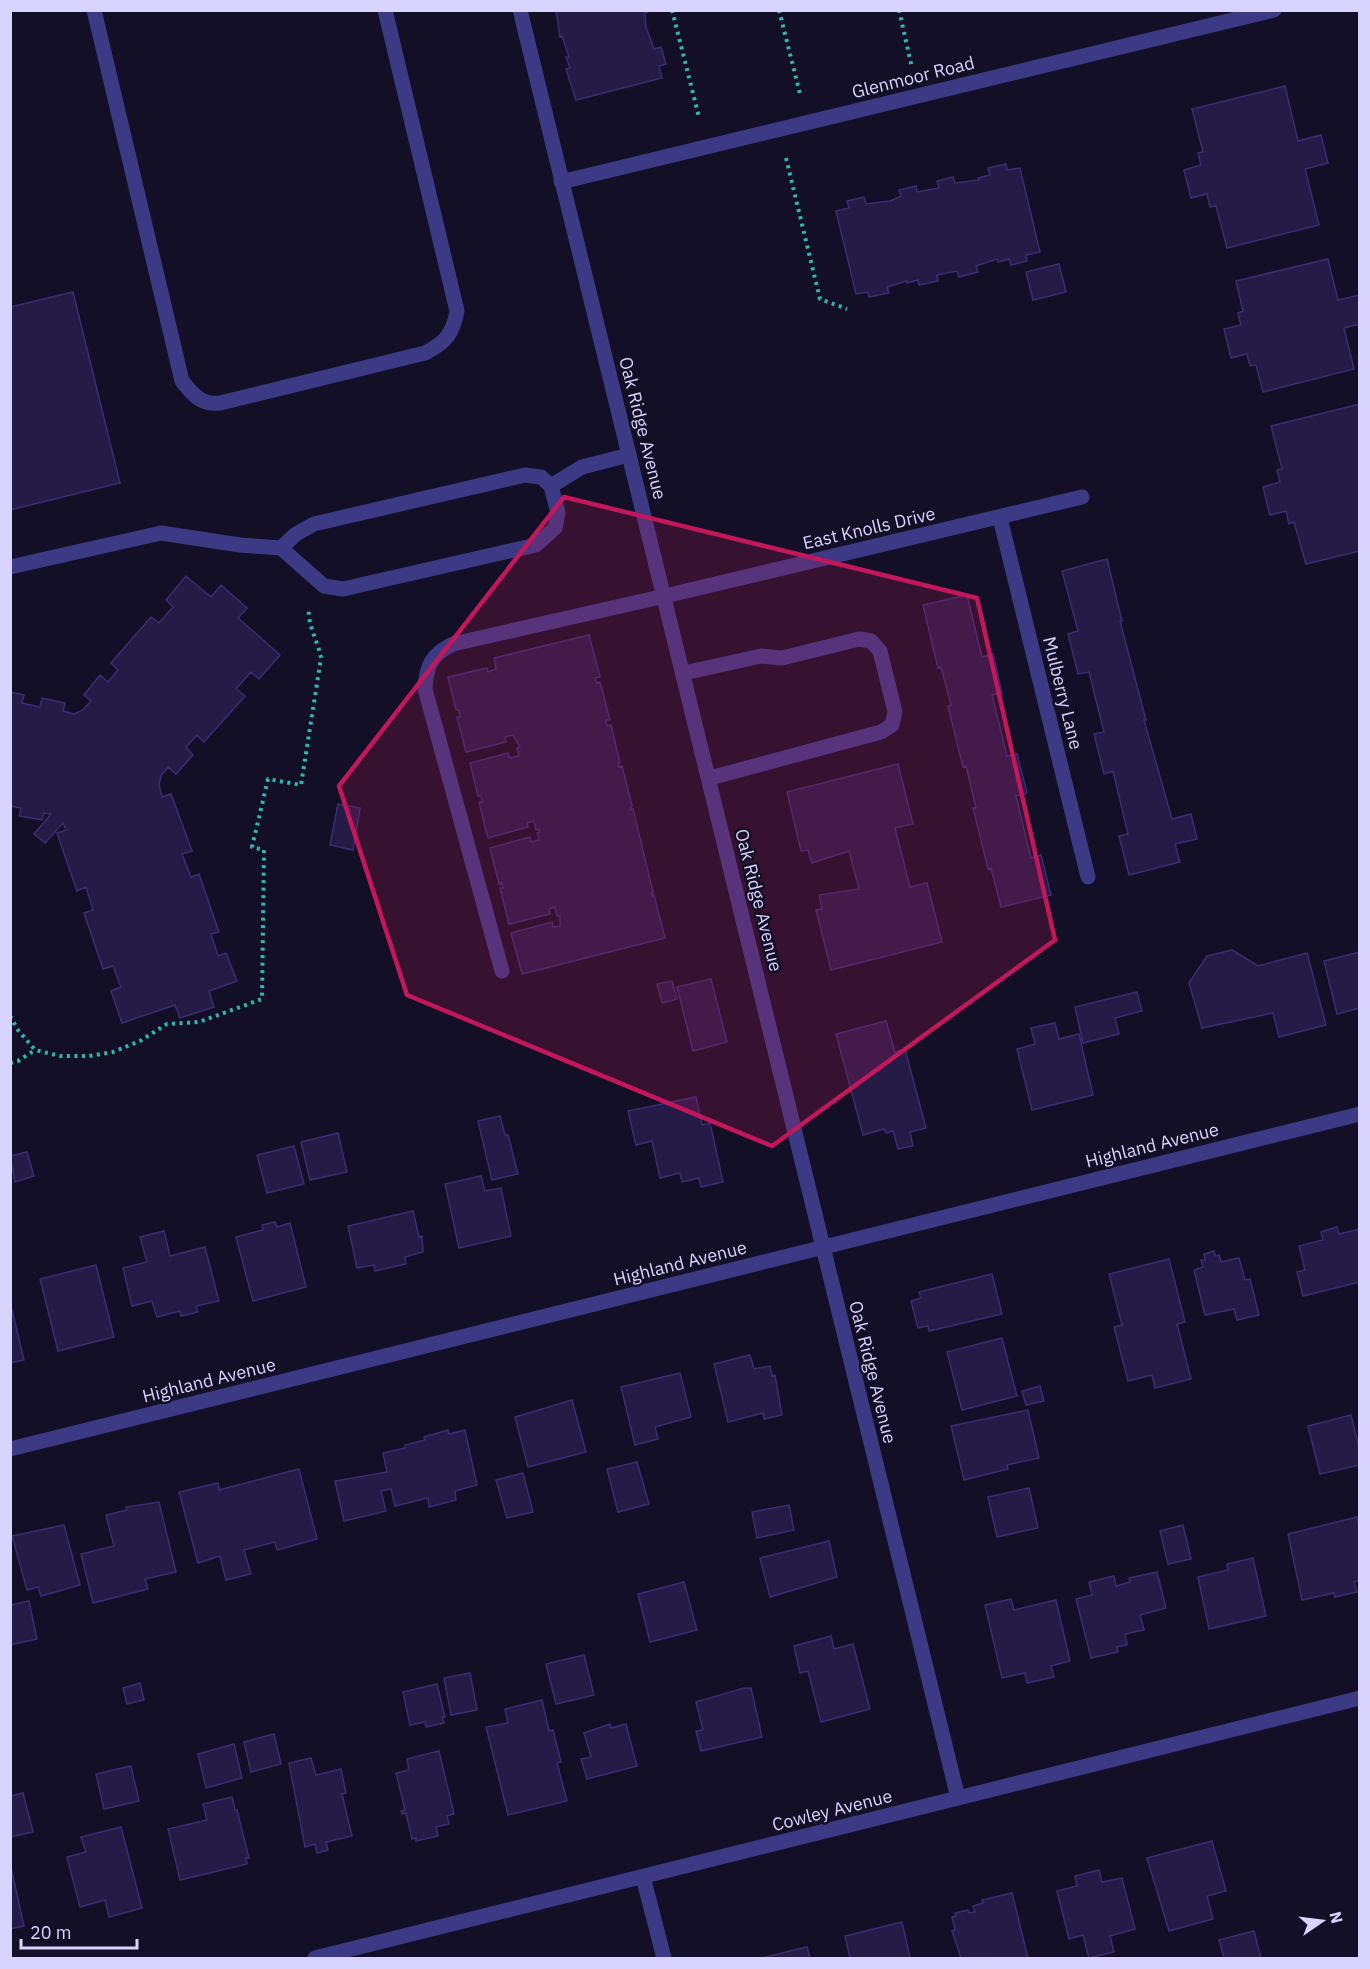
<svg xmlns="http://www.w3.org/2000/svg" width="1370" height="1969" font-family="'IBM Plex Sans',sans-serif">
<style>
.building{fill:#241b47;stroke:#3b2d73;stroke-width:1.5}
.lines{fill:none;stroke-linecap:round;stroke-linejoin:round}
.path{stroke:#2fb8b0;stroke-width:4;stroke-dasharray:3 4.5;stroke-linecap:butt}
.service{stroke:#3d3a85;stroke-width:15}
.minor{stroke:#3d3a85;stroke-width:15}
.marked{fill:#c2185b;fill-opacity:0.2;stroke:#c2185b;stroke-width:4.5;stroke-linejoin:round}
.labels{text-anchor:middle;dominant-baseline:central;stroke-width:5;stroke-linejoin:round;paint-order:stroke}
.street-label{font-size:18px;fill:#d9d4ff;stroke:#130f26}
</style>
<rect width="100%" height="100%" fill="#130f26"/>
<path class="building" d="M556 10H652L645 13 646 27 654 49 661 47 666 64 659 66 662 78 576 100 566 69 570 68 566 57H569L562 36 560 37Z
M1285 86 1298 141 1321 135 1328 163 1305 169 1319 225 1227 248 1216 206 1210 207 1207 194 1191 198 1184 170 1201 165 1198 153 1203 152 1192 109Z
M1006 164 1007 170 1020 168 1040 252 1026 255 1027 261 1011 265 1009 259 998 262 997 259 976 266 978 272 959 277 957 271 937 275 938 281 919 285 918 280 907 283V281L887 287 889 293 869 297 868 292 856 294 836 211 849 208 847 201 864 197 866 204 890 201 901 196 899 190 916 186 917 192 939 188 937 181 953 177 955 183 979 180 978 178 990 175 988 168Z
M1328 259 1338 300 1360 295V324L1344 328 1354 369 1263 392 1256 365 1250 366 1247 354 1231 358 1224 329 1241 325 1238 313 1243 311 1236 281Z
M1059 264 1066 292 1033 300 1026 272Z
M73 292 120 483 10 510V307Z
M1360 404V551L1306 564 1294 522 1289 524 1286 511 1270 515 1263 487 1280 482 1277 470 1282 469 1271 426Z
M1107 559 1122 621H1120L1146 720H1144L1172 819 1191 814 1197 839 1175 844 1180 862 1129 875 1119 836 1128 834 1113 771 1104 774 1094 734 1104 732 1089 672 1078 674 1068 634 1078 631 1062 571Z
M186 576 211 597 221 585 247 608 238 618 280 655 259 679 251 672 236 689 245 696 204 742 197 735 186 747 193 755 176 774 168 767 161 776 159 785 162 797 171 794 192 851 182 854 191 877 199 874 219 932 211 934 218 956 226 953 237 981 209 991 214 1007 180 1018 175 1005 122 1023 111 991 121 987 113 966 103 969 84 913 93 910 86 887 77 891 57 833 66 830 63 823 45 843 34 834 51 814 44 813 42 820 19 816 21 808 10 806V692L24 695 22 703 40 707 42 698 65 703 63 711 74 714 83 710 91 701 84 695 100 675 108 682 118 670 111 663 151 617 159 623 173 607 166 600Z
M967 595 982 657 993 654 1002 693 992 695 1007 756 1017 754 1027 793 1016 796 1031 858 1041 855 1051 895 1001 907 991 868 988 869 973 808H976L966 766 963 767 948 706 951 705 941 667 938 668 923 605Z
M589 635 600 677 595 678 597 683 600 682 610 720H606L607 726 611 725 620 762 618 763 619 767 622 766 632 806 630 810 633 809 653 892 652 896 654 895 665 938 522 974 511 933 552 922 553 927 560 926V916H557L555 907 549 909 550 914 509 924 500 888H503L502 883 499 884 490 848 530 837 531 842 539 840 537 833 540 832 539 829 536 830 534 821 527 823 528 827 488 838 479 803 482 802 481 796H478L470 763 508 753 509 758 519 756 517 748 520 747 513 735 505 737 506 742 466 752 457 717H460L459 710H456L448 677 487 668 488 672 496 669 494 658Z
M898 764 913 824 895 828 910 887 927 883 942 942 831 970 816 910 822 909 819 895 859 889 849 851 812 863 808 850 801 851 787 792Z
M338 804 360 808 353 850 330 845Z
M1232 950 1258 966 1307 953 1326 1025 1279 1037 1273 1013 1202 1028 1189 983 1207 956Z
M1360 952V1008L1337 1014 1324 961Z
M711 979 727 1042 693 1051 677 987Z
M672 981 677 999 662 1003 657 984Z
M1137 992 1142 1011 1115 1018 1119 1034 1083 1043 1075 1007Z
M886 1021 895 1052 905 1049 926 1128 910 1132 913 1146 898 1149 893 1131 886 1133 884 1129 863 1135 836 1034Z
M1055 1023 1059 1039 1079 1034 1093 1095 1032 1110 1017 1049 1035 1044 1031 1028Z
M696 1097 702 1125 710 1123 723 1182 701 1187 699 1178 682 1182 680 1173 660 1178 652 1141 636 1145 628 1111Z
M500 1116 505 1135H508L518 1174 492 1180 478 1121Z
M338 1133 347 1172 310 1180 301 1142Z
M294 1146 304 1184 267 1193 257 1155Z
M27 1152 34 1176 15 1182 10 1156Z
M481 1176 485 1191 501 1188 511 1236 459 1248 445 1184Z
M413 1211 419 1237 422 1236 423 1252 405 1257 406 1264 375 1271 374 1265 357 1268 348 1226Z
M275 1222 277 1227 290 1223 306 1287 253 1301 236 1237 263 1230 262 1225Z
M1337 1227 1339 1234 1360 1229V1282L1303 1296 1297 1272 1305 1270 1299 1246 1323 1240 1321 1232Z
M164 1231 170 1256 205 1247 219 1301 196 1306 198 1312 181 1316 180 1311 157 1317 152 1301 132 1306 123 1268 147 1262 140 1237Z
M1214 1251 1215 1256 1219 1255 1221 1262 1239 1258 1245 1280 1250 1279 1259 1315 1237 1320 1234 1309 1205 1315 1194 1270 1203 1267 1201 1260H1205L1204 1254Z
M1169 1259 1185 1322 1177 1324 1191 1379 1155 1388 1152 1375 1128 1381 1114 1327 1122 1325 1109 1274Z
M96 1265 114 1337 58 1351 40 1279Z
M992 1274 1002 1314 929 1331 928 1326 918 1328 911 1301 921 1298 919 1292Z
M11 1306 24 1360 10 1363V1307Z
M1002 1338 1017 1396 962 1410 947 1352Z
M750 1355 754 1369 770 1366 772 1376 775 1375 782 1415 764 1419 763 1413 728 1422 714 1364Z
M680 1373 691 1417 655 1427 658 1439 635 1445 621 1387Z
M1040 1386 1044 1401 1026 1405 1022 1391Z
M572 1400 586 1452 528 1467 515 1417Z
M1028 1410 1039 1458 1007 1465 1008 1469 964 1480 951 1426Z
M1351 1415 1360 1451V1465L1320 1474 1308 1426Z
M448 1430 449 1434 465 1430 477 1485 455 1491 456 1500 429 1507 428 1498 395 1506 391 1489 381 1491 386 1511 344 1521 335 1481 387 1472 383 1453 405 1448V1445L425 1440 424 1437Z
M637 1462 649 1504 618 1512 607 1469Z
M299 1469 317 1539 277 1550 275 1542 244 1550 251 1574 226 1580 220 1556 198 1563 179 1492 218 1483 219 1490Z
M523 1473 533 1512 507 1518 496 1480Z
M1029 1488 1038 1528 997 1537 988 1497Z
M159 1502 176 1572 145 1579 148 1589 93 1603 81 1554 114 1546 106 1515 127 1510 126 1507Z
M789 1505 794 1530 757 1538 752 1512Z
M1357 1517 1360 1531V1580L1354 1582 1357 1592 1335 1597 1334 1593 1302 1600 1288 1534Z
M64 1525 80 1585 41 1596 38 1587 27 1590 12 1536Z
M1183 1525 1191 1559 1168 1564 1160 1531Z
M829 1541 837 1577 770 1597 760 1558Z
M1253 1558 1266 1616 1209 1629 1198 1577 1228 1570 1227 1564Z
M1157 1572 1166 1608 1140 1615 1144 1630 1125 1634 1127 1645 1117 1647 1118 1652 1091 1658 1076 1599 1092 1595 1089 1582 1114 1576 1116 1586 1130 1582 1129 1578Z
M684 1582 697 1630 650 1642 638 1594Z
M1011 1599 1014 1610 1056 1600 1070 1661 1051 1666 1054 1677 1027 1683 1025 1673 1002 1678 985 1605Z
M29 1601 37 1639 10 1645V1605Z
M831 1636 834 1649 853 1644 870 1709 821 1722 808 1671 800 1673 794 1646Z
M584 1655 594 1695 556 1704 546 1664Z
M470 1673 477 1710 451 1715 444 1678Z
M140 1683 144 1700 127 1704 123 1688Z
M437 1684 445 1717H442L444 1723 426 1727 425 1722 410 1725 403 1692Z
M744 1688H751L762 1737 701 1751 696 1731 703 1730 696 1702Z
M542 1700 549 1731 553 1730 561 1762 557 1763 567 1801 508 1815 486 1727 508 1723 505 1709Z
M610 1724 611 1728 626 1724 637 1766 587 1779 581 1759 591 1757 584 1733Z
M274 1734 281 1764 251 1772 244 1742Z
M234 1744 242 1778 206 1788 198 1754Z
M439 1751 454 1814 447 1816 449 1824 436 1827 438 1836 416 1841V1838L412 1839 406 1813 402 1814 401 1811 405 1810 396 1773 409 1770 407 1759Z
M311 1758 316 1775 341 1769 346 1793 342 1794 352 1836 326 1842 328 1850 317 1853 315 1844 305 1847 289 1763Z
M131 1766 139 1801 104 1809 96 1774Z
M23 1793 33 1832 10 1837V1796Z
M232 1797 235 1810H237L249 1858H246L247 1864 180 1880 168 1829 207 1820 203 1804Z
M121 1827 142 1908 109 1917 105 1900 80 1907 67 1857 86 1852 81 1837Z
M1212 1841 1226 1891 1207 1896 1213 1919 1169 1931 1147 1858Z
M11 1867 24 1926 10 1929V1868Z
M1099 1870 1102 1882 1122 1878 1135 1929 1110 1936 1114 1952 1089 1958 1083 1935 1069 1939 1057 1891 1077 1886 1075 1876Z
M1012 1893 1028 1958H961L952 1931 955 1930 952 1917 956 1916 955 1913 968 1910 969 1913 975 1912 973 1906 983 1903 982 1900Z
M902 1922 910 1958H850L845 1936Z
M1254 1931 1261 1958H1224L1219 1940Z
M807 1947 810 1958H767L766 1957Z"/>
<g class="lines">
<path class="path" d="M672 10 699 117
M779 10 800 94
M899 10 912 68
M786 158 820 299 847 309
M10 1016 18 1030 35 1050 60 1056H89L113 1052 140 1041 167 1024 199 1022 262 999 264 850 252 847 268 779 301 785 321 658C318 641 307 624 309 609
M10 1063 18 1061 35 1050"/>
<path class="service" d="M94 10 182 381C193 395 201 405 220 403L425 353C445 343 453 334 457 311L385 10
M551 486 582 467 629 455
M10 567 161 533 240 545 281 548 324 586 343 589 536 545 555 528 558 513 551 486 541 477 525 475 314 524 296 534 281 548
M684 673 761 656 782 658 859 639 871 641 880 651 895 712 892 725 881 732 710 778
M502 971 425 689C426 666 432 654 453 644L665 596"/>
<path class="minor" d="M520 10 958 1798
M561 182 1274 10
M1000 518 1088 877
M665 596 1082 497
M10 1449 1360 1114
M643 1877 664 1958
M315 1958 1360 1698"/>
</g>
<path class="marked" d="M564 497 977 598 1055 940 772 1146 407 995 339 786Z"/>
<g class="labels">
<g class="street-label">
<text transform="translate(913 77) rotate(-14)">Glenmoor Road</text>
<text transform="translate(643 428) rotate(76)">Oak Ridge Avenue</text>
<text transform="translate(869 528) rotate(-13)">East Knolls Drive</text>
<text transform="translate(1063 693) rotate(76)">Mulberry Lane</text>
<text transform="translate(759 900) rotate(76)">Oak Ridge Avenue</text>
<text transform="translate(1152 1145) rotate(-14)">Highland Avenue</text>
<text transform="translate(680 1263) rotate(-14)">Highland Avenue</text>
<text transform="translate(873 1372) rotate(76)">Oak Ridge Avenue</text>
<text transform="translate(209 1380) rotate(-14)">Highland Avenue</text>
<text transform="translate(832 1810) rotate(-14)">Cowley Avenue</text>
</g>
</g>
<rect width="1370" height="1969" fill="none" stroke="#d9d4ff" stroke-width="24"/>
<g transform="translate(1322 1921) rotate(76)" stroke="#130f26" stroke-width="4.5" paint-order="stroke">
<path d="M0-4.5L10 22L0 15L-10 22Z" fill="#d9d4ff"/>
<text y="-9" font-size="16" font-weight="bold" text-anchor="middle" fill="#d9d4ff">N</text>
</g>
<path d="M21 1939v9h116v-9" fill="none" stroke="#d9d4ff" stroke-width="3"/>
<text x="30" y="1939" font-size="18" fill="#d9d4ff" stroke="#130f26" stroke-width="4.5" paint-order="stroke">20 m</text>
</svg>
